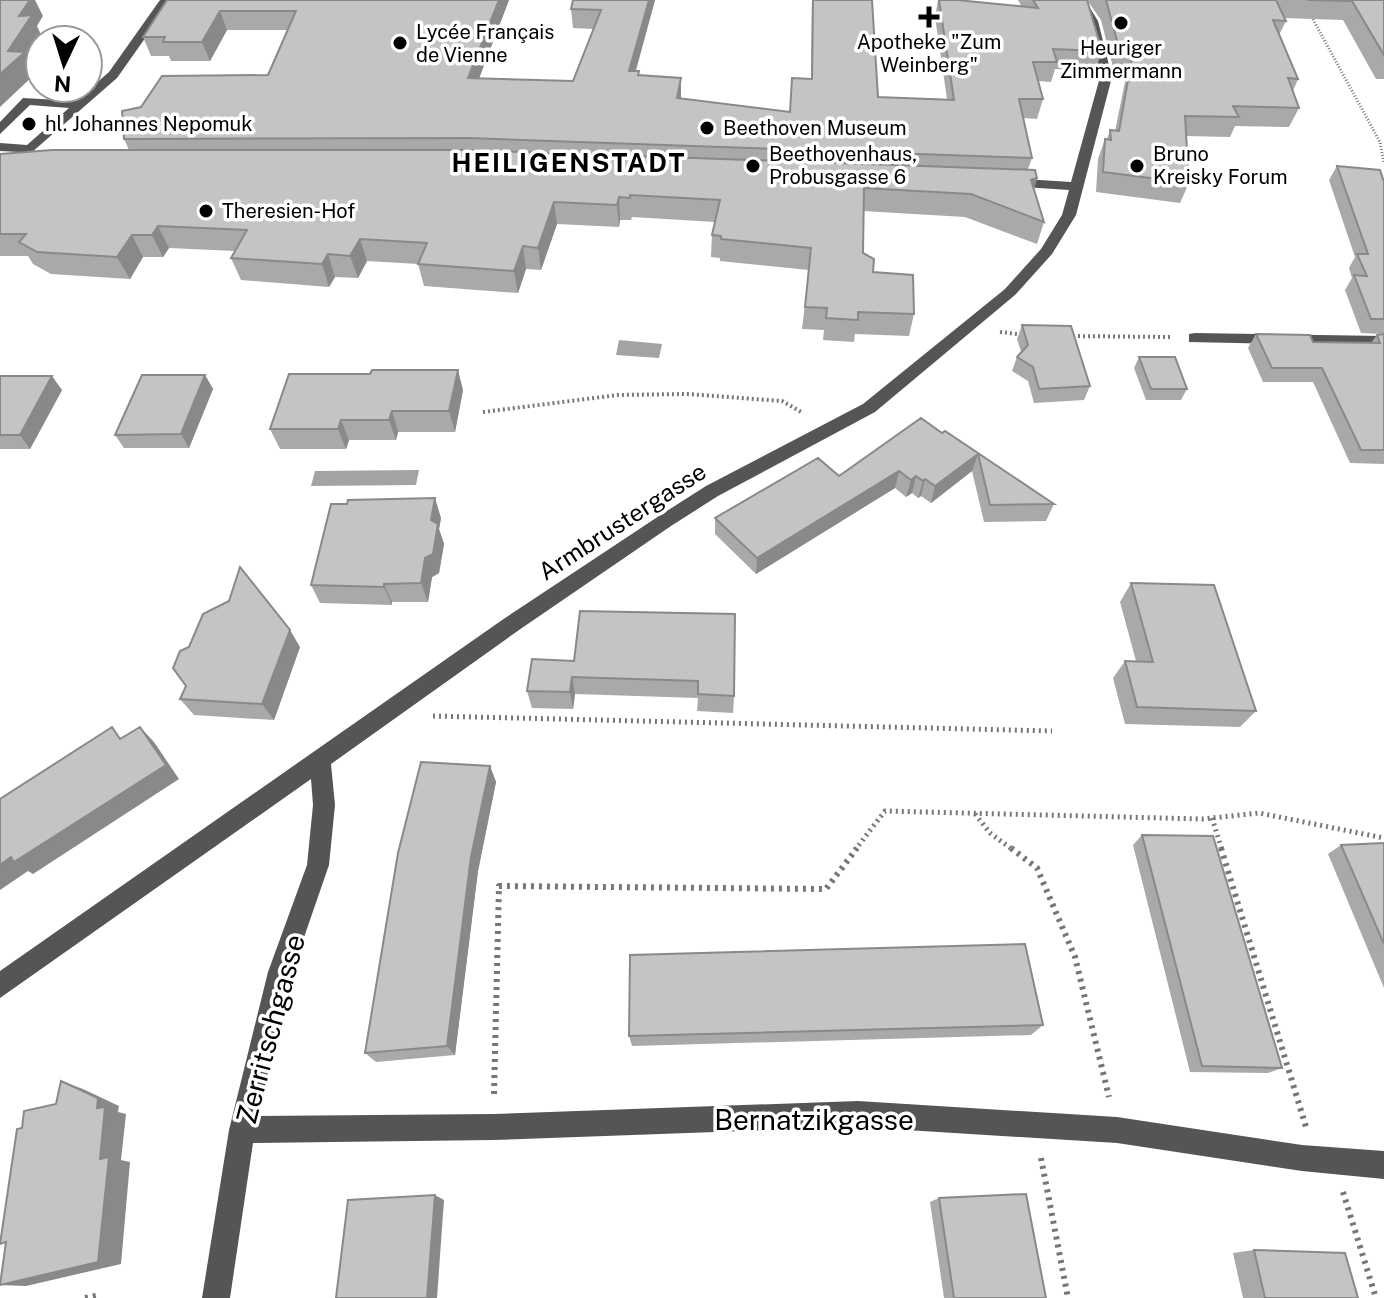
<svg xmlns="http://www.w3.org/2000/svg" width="1384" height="1298" font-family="'Public Sans',sans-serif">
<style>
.water{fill:#a3a3a3}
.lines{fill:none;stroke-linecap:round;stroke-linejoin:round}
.path-far3{stroke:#777;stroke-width:3;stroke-dasharray:1 2;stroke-linecap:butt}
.path-far2{stroke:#777;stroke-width:4;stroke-dasharray:2 3;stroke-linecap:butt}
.path-far1{stroke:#777;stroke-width:5;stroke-dasharray:2 4;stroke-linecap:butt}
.path{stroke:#777;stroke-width:6;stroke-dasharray:3 5;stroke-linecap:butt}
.minor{fill:#555;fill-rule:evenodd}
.wall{fill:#a9a9a9}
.shaded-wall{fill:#898989}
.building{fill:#c4c4c4;stroke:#898989;stroke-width:2}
.poi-dot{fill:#000;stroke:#fff;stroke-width:3}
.labels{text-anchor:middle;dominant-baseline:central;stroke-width:7;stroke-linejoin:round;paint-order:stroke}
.far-poi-label{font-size:20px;fill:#000;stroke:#fff;text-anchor:start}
.street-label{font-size:24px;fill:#000;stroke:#fff}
.far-district-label{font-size:26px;font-weight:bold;letter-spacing:2px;fill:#000;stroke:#fff}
.near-street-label{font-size:28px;fill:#000;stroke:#fff}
</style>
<rect width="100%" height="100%" fill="#fff"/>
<path class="water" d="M619 340 662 344 659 358 616 355Z
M419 470 416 485 311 486 315 471Z"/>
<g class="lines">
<path class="path-far3" d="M1310 14 1380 142 1384 163"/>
<path class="path-far2" d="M1000 332 1026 335
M1068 336 1170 337
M483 412 618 395 687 394 782 401 803 413"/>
<path class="path-far1" d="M433 716 1052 731
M975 814 990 833 1013 850
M1212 818 1222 850
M855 850 885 811 1202 819 1259 813 1384 838"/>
<path class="path" d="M1011 848 1037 868 1075 957 1109 1097
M1221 848 1306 1127
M494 1094 499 886 826 889 857 848
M1041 1158 1068 1298
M1343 1192 1376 1298
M85 1298 96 1296"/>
<path class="minor" d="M160 0H172L117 78 0 180V169L19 152 0 151V143L27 145 69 108 30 105 0 134V122L23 98 76 101 109 72Z
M1073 0H1085L1098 21 1112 77 1076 215 1052 254 1015 295 875 412 718 496 671 526 519 630 331 764 335 805 329 865 292 972 258 1116 493 1114 858 1101 1117 1117 1302 1145 1384 1151V1179L1302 1171 1117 1143 858 1127 493 1140 253 1143 230 1298H202L229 1130 268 972 307 865 313 805 311 779 0 998V971L505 618 659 516 706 486 863 404 1005 289 1041 249 1062 215 1069 190 1010 186 1003 182 1010 178 1071 182 1100 77 1086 21Z
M1195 333 1384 336V346L1189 342V334Z"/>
</g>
<path class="wall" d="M167 0H509L479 78 573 81 594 29 573 28 571 9 573 0H655L636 71H639V75L681 98 789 112 811 79 812 0H872L878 97 947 99 935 17 938 0H957L1022 7 1018 0H1087L1102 51 1095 71 1055 69 1051 82 1038 81 1043 99 1037 119 1023 118 1032 158 1028 169 1037 178 1034 189 1044 222 1037 244 965 217 863 211V253L873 272 914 314 909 336 855 334 854 342 823 340 824 330 802 329 809 270 720 261V258L711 257 712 235 715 222 632 217 631 220H620L619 227 557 224 541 270 526 269 518 293 424 286 418 264 367 261 358 278 335 277 329 287 241 280 231 258 235 251 169 248 163 257H143L130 279 51 274 33 264 28 256H0V154L129 150 124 139 141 107 268 75 288 30H227L210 61H171L169 56H151L143 37Z
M1087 0H1384V79H1376L1343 20 1284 18 1286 21 1279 35 1298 79 1293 91 1299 108 1289 127 1235 126 1230 137 1186 136 1189 183 1180 203 1096 192 1098 159 1105 139H1107L1110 130 1115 131 1127 72 1114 71 1101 20Z
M1337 166 1384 182V334L1361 333 1345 290 1352 278 1349 268 1355 257 1329 180Z
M1022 325 1090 386 1084 400 1034 403 1028 381 1012 371 1017 357 1021 352 1017 339Z
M1256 334 1313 342 1371 343 1377 335 1384 334V464L1350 463 1313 382H1263L1248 348Z
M1139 357 1187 389 1181 400H1146L1134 368Z
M205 375 213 389 189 448H124L115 435Z
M0 376 62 390 30 449H0Z
M463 390 455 432H398L396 440H349L346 449H280L270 429Z
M945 431 1054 504 1046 521 984 522 972 471 931 503 921 496 918 498 912 493 906 497 895 488 756 574 715 534V518L839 476Z
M441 518 439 529 444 544 439 573 432 577 428 602H392V605L320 603 311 585Z
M1131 583 1256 711 1240 727 1125 724 1113 678 1125 661H1136L1120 602Z
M580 611 734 696 733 713 697 711 698 698 575 694 573 709 532 708 527 691 574 661Z
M300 647 274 720 194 715 180 699Z
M490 766 496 782 478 871 455 1055 376 1062 365 1053Z
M1142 835 1282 1068 1268 1073 1190 1072 1133 845Z
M1384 843V988L1328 854 1341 845Z
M1043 1025 1031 1035 632 1046 629 1036Z
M939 1198 1046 1298H944L930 1202Z
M1254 1250 1358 1298H1243L1233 1253Z"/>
<path class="shaded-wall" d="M30 0H35L43 16 37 26 42 37 29 59 36 73 0 107V74L19 16Z
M499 0H509L472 97 468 78Z
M649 0H655L630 90 629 71Z
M220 11 227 30 210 61 202 42Z
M681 78V97L677 117V98Z
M1037 178 1031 200V180Z
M619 197 620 220 619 227 617 205Z
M554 202 557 224 541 270 538 248Z
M158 226 169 248 163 257 152 235Z
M132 235 143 257 130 279 117 257Z
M360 239 367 261 358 278 350 256Z
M523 246 526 269 518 293 514 271Z
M328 254 335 277 329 287 322 264Z
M458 370 463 390 455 432 449 411Z
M205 375 213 389 189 448 181 434Z
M52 376 62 390 30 449 20 435Z
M392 411 398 432 396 440 389 420Z
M341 420 349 440 346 449 338 429Z
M978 454 972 471 931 503 935 486Z
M899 471 895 488 756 574 757 558Z
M916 476 912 493 906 497 911 480Z
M925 479 921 496 918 498 923 481Z
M435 498 441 518 439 529 444 544 439 573 432 577 428 602 421 583Z
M384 584 392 602V605L384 587Z
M290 630 300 647 274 720 262 704Z
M572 677 575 694 573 709 570 692Z
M140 727 154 742 179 779 33 874 28 871 0 890V865Z
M490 766 496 782 478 871 455 1055 447 1046 471 857Z
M61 1081 83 1089 119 1106 118 1112 126 1114 121 1160 130 1162 121 1264 26 1286 0 1285 100 1159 97 1108Z
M435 1195 444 1200 437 1298H427Z"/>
<path class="building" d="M0 0H30L19 16 32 15 8 51 25 52 0 74Z
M167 0H499L468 78 573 81 601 10 571 9 573 0H649L629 71H639L638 75 681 78 677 98 790 112 792 78 812 79 813 0H872L878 97 954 100 939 0H957L1038 8 1033 0H1087L1102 51 1053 49 1057 62H1033L1043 99H1019L1032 158 469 138 124 139 122 111 141 107 162 76 268 75 296 11H220L202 42H163L165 37H143Z
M1106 0H1276L1286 21 1273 20 1298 79 1288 78 1299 108 1233 106 1239 117 1185 116 1189 183 1103 172 1105 139 1111 140 1110 130 1119 131 1133 52H1120Z
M1307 0H1384V55L1352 1Z
M52 150H469L1035 170 1037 178 1031 180 1044 222 971 194 864 188 863 253 874 259 873 272 913 275 914 314 858 312V320L826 318 827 308 805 307 811 248 721 239V236L712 235 720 200 630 195V198L619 197 617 205 554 202 538 248 523 246 514 271 418 264 427 243 360 239 350 256 328 254 322 264 231 258 247 230 158 226 152 235H132L117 257 37 252 19 242 26 234H0V154Z
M1337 166 1380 170 1384 182V319H1371L1354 275 1367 276 1357 254H1368Z
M1022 325 1071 326 1090 386 1039 389 1033 367 1017 357 1028 345Z
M1256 334 1310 335 1313 342 1380 343 1377 335 1384 334V450H1361L1322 368H1272Z
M1139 357H1175L1187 389H1151Z
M372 370H458L449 411H392L389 420H341L338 429H270L289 374H370Z
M142 375H205L181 434 115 435Z
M0 376H52L20 435H0Z
M921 418 942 433 945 431 1054 504 990 505 978 454 935 486 925 479 923 481 916 476 911 480 899 471 757 558 715 518 818 458 839 476Z
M435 498 431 520 438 524 433 554 425 558 421 583 384 584V587L311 585 331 504H347L348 500Z
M240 567 290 630 262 704 180 699 186 686 173 668 180 651 189 647 203 614 229 601Z
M1131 583 1214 585 1256 711 1137 707 1125 661 1153 662Z
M580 611 735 614 734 696 698 694V681L572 677 570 692 527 691 532 659 574 661Z
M112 727 120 739 140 727 166 765 14 862 11 857 0 865V799Z
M421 762 490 766 471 857 447 1046 365 1053 398 853Z
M1142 835 1213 836 1282 1068 1202 1066Z
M1384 843V944L1341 845Z
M1025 944 1043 1025 629 1036 630 955Z
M61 1081 98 1098 97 1108 105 1107 100 1159 109 1157 98 1262 0 1285 6 1242 0 1244 17 1129 22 1128 24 1111 56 1104Z
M1026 1194 1046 1298H954L939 1198Z
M435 1195 427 1298H336L348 1200Z
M1254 1250 1345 1253 1358 1298H1265Z"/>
<g class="poi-dot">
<path d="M925 5h8v8h8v8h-8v8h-8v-8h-8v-8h8z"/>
<circle cx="1121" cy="23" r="8"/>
<circle cx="400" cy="43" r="8"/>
<circle cx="29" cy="124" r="8"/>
<circle cx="707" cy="128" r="8"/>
<circle cx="753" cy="166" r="8"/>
<circle cx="1137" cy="166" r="8"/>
<circle cx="206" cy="211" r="8"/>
</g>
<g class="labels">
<g class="far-poi-label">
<text x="416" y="32">Lycée Français<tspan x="416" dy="23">de Vienne</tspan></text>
<text x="929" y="42" text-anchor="middle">Apotheke "Zum<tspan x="929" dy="23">Weinberg"</tspan></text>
<text x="1121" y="48" text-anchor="middle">Heuriger<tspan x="1121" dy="23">Zimmermann</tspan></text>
<text x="45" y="124">hl. Johannes Nepomuk</text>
<text x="723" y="128">Beethoven Museum</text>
<text x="769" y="154">Beethovenhaus,<tspan x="769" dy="23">Probusgasse 6</tspan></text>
<text x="1153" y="154">Bruno<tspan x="1153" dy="23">Kreisky Forum</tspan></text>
<text x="222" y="211">Theresien-Hof</text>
</g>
<g class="street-label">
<text transform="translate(622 521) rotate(-33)">Armbrustergasse</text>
</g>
<g class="far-district-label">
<text x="569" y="162">HEILIGENSTADT</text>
</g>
<g class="near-street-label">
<text transform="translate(270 1029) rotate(-75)">Zerritschgasse</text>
<text x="814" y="1119">Bernatzikgasse</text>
</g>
</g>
<g transform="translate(64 64) rotate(184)"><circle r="38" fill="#ffffff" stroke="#999999" stroke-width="2"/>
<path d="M0-6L14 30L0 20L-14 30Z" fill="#000000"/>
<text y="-12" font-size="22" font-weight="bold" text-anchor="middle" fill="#000000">N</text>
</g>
</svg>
